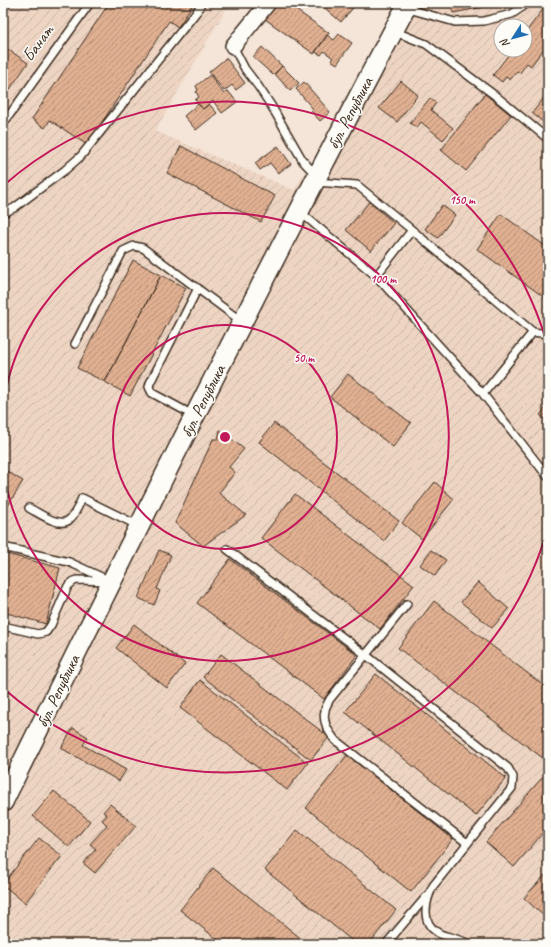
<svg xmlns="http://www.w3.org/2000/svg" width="551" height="947" font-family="Caveat,sans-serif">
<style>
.industrial{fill:url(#industrial-furrows);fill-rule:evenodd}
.building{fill:url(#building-hatch);stroke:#3b2a1e}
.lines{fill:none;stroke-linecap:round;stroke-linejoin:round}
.service-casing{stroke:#3b2a1e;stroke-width:10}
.minor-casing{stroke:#3b2a1e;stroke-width:18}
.tertiary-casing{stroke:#3b2a1e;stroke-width:22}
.service{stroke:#fdfcf7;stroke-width:7}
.minor{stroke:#fdfcf7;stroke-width:15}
.tertiary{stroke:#fdfcf7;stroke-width:19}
.ring{fill:none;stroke:#c2185b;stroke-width:2}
.labels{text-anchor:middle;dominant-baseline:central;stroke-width:3;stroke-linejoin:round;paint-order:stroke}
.street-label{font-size:17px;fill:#3b2a1e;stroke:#fdfcf7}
.centre{fill:#c2185b;stroke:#fdfcf7;stroke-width:2}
.ring-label{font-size:12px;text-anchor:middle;font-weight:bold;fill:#c2185b;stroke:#fdfcf7;stroke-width:3;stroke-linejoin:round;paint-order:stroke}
</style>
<defs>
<pattern id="industrial-furrows" width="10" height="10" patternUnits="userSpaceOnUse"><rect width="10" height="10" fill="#eed5c3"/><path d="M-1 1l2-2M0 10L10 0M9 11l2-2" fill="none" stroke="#cdb7a7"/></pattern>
<pattern id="building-hatch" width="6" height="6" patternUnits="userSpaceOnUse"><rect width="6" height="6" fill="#e0b091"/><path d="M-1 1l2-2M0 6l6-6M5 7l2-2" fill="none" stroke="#b78f76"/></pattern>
</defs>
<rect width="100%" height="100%" fill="#f4e5d8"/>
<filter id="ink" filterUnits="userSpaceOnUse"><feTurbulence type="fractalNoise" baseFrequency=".025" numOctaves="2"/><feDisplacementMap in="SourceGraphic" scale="8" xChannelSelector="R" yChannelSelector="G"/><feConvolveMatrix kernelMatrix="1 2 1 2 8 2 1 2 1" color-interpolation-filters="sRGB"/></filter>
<g filter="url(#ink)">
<path class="industrial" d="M3 3H228L226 9 155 131 294 190 414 3H548V944H3ZM501 26H525V50H501Z"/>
<path class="building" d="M109 3H194L178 27 169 21 87 145 50 120 45 128 32 119Z
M242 3H260L257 10Z
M276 3H301L296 10 329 33 314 54 265 19Z
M319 3H357L341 22Z
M451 3H484V7L453 13Z
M547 4 548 5V43L531 66 527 63 520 73 517 71 510 80 506 77 502 82 493 75 512 50H525V33Z
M339 34 352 43 337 64 331 60 333 58 324 51 321 55 315 52 327 35 334 40Z
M3 46 28 63 3 99Z
M262 47 282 66 273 75 253 57Z
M226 58 245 83 236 90 232 85 224 91 209 72Z
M282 66 299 83 290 91 275 74Z
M210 75 224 94 228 91 237 102 222 113 213 101 203 109 195 100 199 97 196 92 198 90 196 86Z
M401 81 418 95 397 122 379 108Z
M304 82 330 112 320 121 311 111 313 109 296 89Z
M548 93V126L532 113Z
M485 94 511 115 466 171 441 150Z
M430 98 436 103 431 110 453 128 443 140 421 122 417 128 410 123Z
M198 104 203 109 209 104 217 113 196 130 184 116Z
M181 146 275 196 261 222 167 173Z
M278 146 291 164 278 173 270 163 260 170 255 163Z
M369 202 394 223 371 251 346 230Z
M442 205 455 215 438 238 425 229Z
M501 214 548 248V300L477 249Z
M133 260 161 275 105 382 77 368Z
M161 275 186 288 130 396 105 382Z
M348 374 411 423 393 447 330 397Z
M548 405V422L540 415Z
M274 423 399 521 384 541 259 442Z
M220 430 244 449 229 467 235 472 219 493 246 515 203 546 175 523 213 439H218Z
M3 469 23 481 3 514Z
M435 482 454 499 422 539 402 523Z
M295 494 414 585 380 629 261 538Z
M159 550 171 555 157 589 160 591 154 605 138 598Z
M431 550 446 560 435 576 420 565Z
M3 553 60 568 46 624 3 612Z
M230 559 357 655 324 699 197 603Z
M478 582 509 609 492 628 461 602Z
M434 601 548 689V762L398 648Z
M134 624 185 664 167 688 116 648Z
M221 654 329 737 311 760 203 677Z
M376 674 506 778 476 816 345 712Z
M200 680 308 763 287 790 180 708Z
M73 728 88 737 83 745 126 770 119 781 61 748Z
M347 755 453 839 411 892 306 808Z
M548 771V827L514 867 486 842Z
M54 791 90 821 69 847 33 816Z
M110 804 136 826 95 873 83 863 96 849 90 844 107 825 102 820 107 815 103 812Z
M297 830 396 910 369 944H356L265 870Z
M39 838 62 856 25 903 3 885V884Z
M213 868 308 944H223L180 910Z
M548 872V915L546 918 524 898Z"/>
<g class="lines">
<g class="service-casing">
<path id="service" d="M405 8 455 22 484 21 512 14 528 3
M393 31 426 44 497 97 548 139
M233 46 245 69 258 86 272 107 303 161 316 175
M3 124 90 3
M315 182 357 185 412 230 533 332 548 334
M299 211 376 276 483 394 548 477
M3 213 14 208 65 170 81 156 198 10 201 3
M376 276 412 230
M75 344 123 251 134 246 143 248 241 321
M483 394 533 332
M193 415 152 393 149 387 150 383 198 288
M29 508C39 513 59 528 69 520 75 515 79 505 82 498L139 526
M3 547 69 562 108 580
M227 549 366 655 508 768 513 777 512 788 433 886C426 900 420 922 437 932 439 934 443 935 446 936 454 938 462 941 470 944
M407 604 330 699C328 703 325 707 325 711 322 722 329 732 335 740L467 843
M3 626 38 634 46 632 51 625 68 586 74 581 77 580 109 581
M386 944 426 897"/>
</g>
<g class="minor-casing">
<path id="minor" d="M233 46 268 3"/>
</g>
<g class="tertiary-casing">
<path id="tertiary" d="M3 802C134 534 268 267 408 3"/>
</g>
<use href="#service" class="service"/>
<use href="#minor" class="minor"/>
<use href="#tertiary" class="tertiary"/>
</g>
</g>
<g class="ring">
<circle cx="225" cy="437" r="112"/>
<path d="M3 406A224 224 0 1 1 3 468"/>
<path d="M548 527A335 335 0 0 1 3 688M3 186A335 335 0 0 1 548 347"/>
</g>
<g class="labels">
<g class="street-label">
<text transform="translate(38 43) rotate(-54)">Банат</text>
<text transform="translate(350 113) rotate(-62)">бул. Република</text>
<text transform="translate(203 401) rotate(-63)">бул. Република</text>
<text transform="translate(58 691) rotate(-64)">бул. Република</text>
</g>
</g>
<circle cx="225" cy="437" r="6" class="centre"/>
<g class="ring-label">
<text x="462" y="204">150 m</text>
<text x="383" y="283">100 m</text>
<text x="304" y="362">50 m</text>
</g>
<rect width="551" height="947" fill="none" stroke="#fdfcf7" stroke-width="16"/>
<rect x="8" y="8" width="535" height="931" fill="none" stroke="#3b2a1e" stroke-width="1.5" filter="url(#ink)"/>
<g transform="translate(513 38) rotate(234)"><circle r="19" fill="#fdfcf7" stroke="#afa8a0"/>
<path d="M0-3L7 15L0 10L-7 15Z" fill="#1f6fb2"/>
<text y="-6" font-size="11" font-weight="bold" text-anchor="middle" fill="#3b2a1e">N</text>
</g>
</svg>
